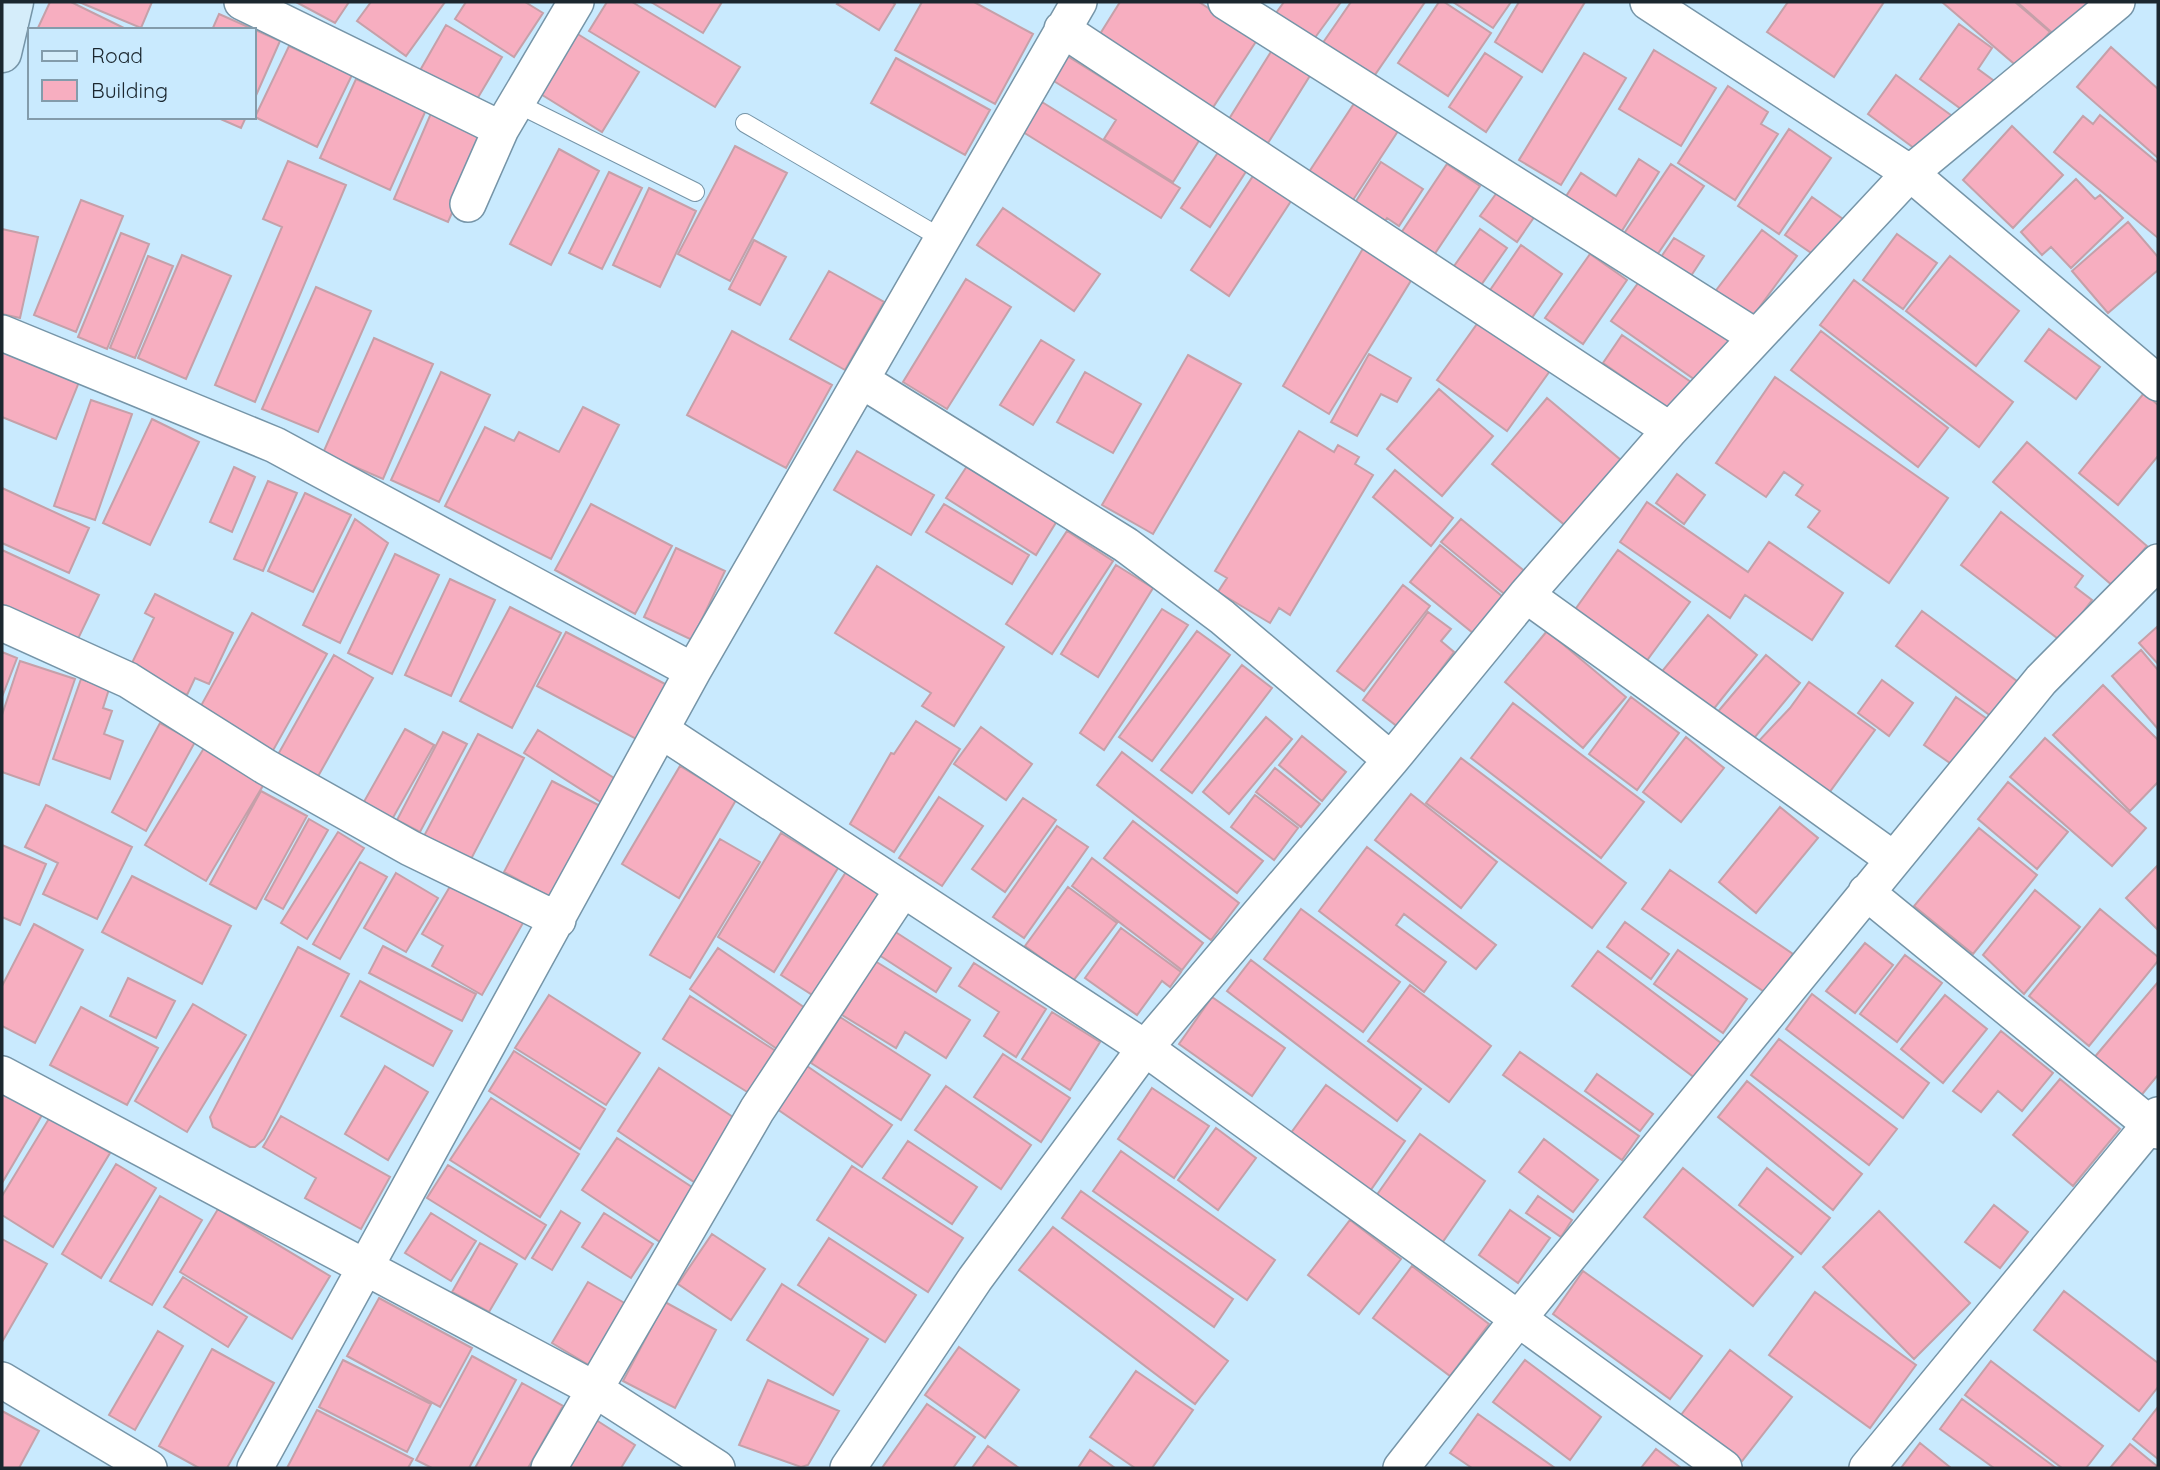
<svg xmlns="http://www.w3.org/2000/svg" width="2160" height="1470" font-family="Quicksand,sans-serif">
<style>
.building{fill:#f7aec0;stroke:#c5a0a9;stroke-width:2}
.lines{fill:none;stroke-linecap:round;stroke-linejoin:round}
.lane-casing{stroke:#7695a8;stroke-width:20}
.street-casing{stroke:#7695a8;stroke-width:38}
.secondary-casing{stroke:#7695a8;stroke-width:41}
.lane{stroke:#fff;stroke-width:18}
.street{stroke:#fff;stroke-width:35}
.secondary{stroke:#d5edfa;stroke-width:38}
</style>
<rect width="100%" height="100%" fill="#c9eafe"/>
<path class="building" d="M50 2H71L128 30H37Z
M79 2H152L141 28Z
M296 2H349L335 23Z
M371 2H445L406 56 357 21Z
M466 2H525L543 13 514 57 455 19Z
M607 2H632L740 67 715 107 589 31Z
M651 2H722L703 33Z
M839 2H892L895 4 879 30 837 4Z
M922 2H974L1033 34 995 104 895 50Z
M1120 2H1199L1257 40 1208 115 1095 42Z
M1284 2H1341L1314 39 1276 13Z
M1351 2H1425L1370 82 1320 47Z
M1439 2H1444L1491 33 1448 96 1398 63Z
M1453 2H1511L1493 28Z
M1519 2H1585L1542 72 1495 42Z
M1788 2H1884L1834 77 1767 32Z
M1942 2H2015L2050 32 2019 68Z
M2017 2H2090L2057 37Z
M219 14 280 41 254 100V30H212Z
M1959 24 1992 48 1978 69 1997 83 1972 117 1920 79Z
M446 25 502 57 473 106 418 74Z
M576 33 639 72 602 132 539 93Z
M289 46 352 75 317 147 255 117Z
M2111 47 2158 89V158L2077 87Z
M1272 50 1311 74 1268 143 1229 119Z
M1654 50 1716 88 1681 146 1619 109Z
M1485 53 1522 77 1486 132 1449 107Z
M1584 53 1626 78 1561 185 1519 160Z
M1064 54 1200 139 1173 182 1104 139 1116 120 1049 78Z
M896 58 990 110 965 155 871 103Z
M1896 75 1959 121 1922 154 1868 114Z
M356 79 426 110 390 190 320 158Z
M1728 86 1768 112 1761 124 1778 134 1735 200 1678 163Z
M1359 96 1402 125 1351 203 1307 175Z
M1042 102 1180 188 1161 218 1023 132Z
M432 111 486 135 448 222 394 199Z
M2100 115 2158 163V238L2054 152 2083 116 2093 124Z
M216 117H246L241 128Z
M2012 126 2063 175 2013 228 1963 180Z
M1789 129 1831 158 1779 234 1738 206Z
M735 146 787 173 730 281 678 254Z
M559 149 599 171 551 265 510 244Z
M1219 151 1247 170 1210 227 1181 208Z
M1639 159 1659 172 1618 237 1563 201 1581 173 1616 196Z
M288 161 346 185 255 402 215 385 282 227 263 219Z
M1381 162 1423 189 1399 226 1387 218 1382 225 1353 206Z
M1447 164 1480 186 1432 258 1399 236Z
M1671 164 1704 186 1655 258 1623 235Z
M609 172 642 188 602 269 569 253Z
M1255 173 1293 198 1229 296 1191 270Z
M2076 179 2095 199 2100 195 2123 218 2071 268 2051 247 2042 255 2021 232Z
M1501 187 1537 213 1517 242 1480 216Z
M649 188 696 211 660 287 613 265Z
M1812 197 1843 219 1817 257 1785 235Z
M81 200 123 216 76 332 34 315Z
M1003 208 1100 274 1074 311 977 245Z
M2128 222 2158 257V270L2108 313 2072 271Z
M2 229 38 237 20 318 2 314Z
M1480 229 1507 248 1479 288 1452 269Z
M1762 230 1797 256 1750 320 1714 293Z
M121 233 149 244 107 349 78 337Z
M1897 234 1937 263 1903 309 1863 280Z
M1674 238 1704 256 1689 279 1659 260Z
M754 240 786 257 760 305 729 289Z
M1365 245 1415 274 1329 414 1283 386Z
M1521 245 1562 274 1527 325 1486 296Z
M1590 254 1627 280 1583 344 1545 318Z
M182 255 231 276 186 379 138 358Z
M148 256 173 266 135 358 110 348Z
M1950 256 2019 311 1976 366 1906 311Z
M829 271 884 302 845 370 790 339Z
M966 279 1011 307 947 409 903 382Z
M1641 279 1731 341 1701 384 1611 321Z
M1854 280 2013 402 1979 447 1820 325Z
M316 287 371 311 318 432 262 409Z
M1482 317 1552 368 1507 431 1437 380Z
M2049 329 2100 367 2076 399 2025 361Z
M732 331 832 385 786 468 687 415Z
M1821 331 1948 428 1918 467 1791 370Z
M1622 335 1691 382 1672 411 1603 363Z
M374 338 433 364 383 479 323 453Z
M1041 340 1074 360 1033 425 1000 405Z
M2 350 79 382 56 439 2 417Z
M1369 354 1411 378 1397 402 1381 394 1357 436 1331 422Z
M1188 355 1241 384 1153 534 1102 505Z
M441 372 490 395 439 502 391 480Z
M1085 372 1141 404 1113 453 1057 422Z
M1775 377 1948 498 1889 583 1808 527 1820 511 1796 495 1803 485 1784 472 1766 497 1716 463Z
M1439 389 1493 436 1442 496 1387 449Z
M2144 393 2158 405V456L2118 505 2079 473Z
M1547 398 1622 461 1567 527 1492 464Z
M91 400 132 414 95 520 54 506Z
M583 407 619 425 551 559 445 506 485 427 514 441 519 432 559 452Z
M152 419 199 442 150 545 103 523Z
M1299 431 1334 452 1338 445 1359 457 1355 464 1373 475 1290 615 1279 608 1270 623 1218 592 1227 578 1215 571Z
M2027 442 2147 546 2113 586 1993 482Z
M857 451 934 495 911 535 834 490Z
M971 460 1060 516 1036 555 946 498Z
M234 467 255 477 232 532 210 522Z
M1395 470 1453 518 1431 546 1373 497Z
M1677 474 1705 495 1684 524 1656 503Z
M268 481 297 493 263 571 234 559Z
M2 488 89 528 69 573 2 543Z
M305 493 351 515 313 592 268 571Z
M1647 502 1748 572 1769 542 1843 593 1812 640 1745 595 1730 618 1620 542Z
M591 504 672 546 635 614 555 570Z
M944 504 1029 555 1012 584 926 532Z
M2001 512 2083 576 2075 587 2092 600 2061 641 1961 565Z
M355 519 388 543 340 643 303 625Z
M1461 519 1527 573 1508 597 1441 542Z
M1067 531 1113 561 1052 654 1006 624Z
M1440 545 1503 597 1473 633 1410 582Z
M676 548 725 571 692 640 644 617Z
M2 550 99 595 76 643 2 609Z
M1618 550 1690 602 1645 663 1574 611Z
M395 554 439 575 392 674 348 653Z
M1116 565 1153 588 1098 677 1061 654Z
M877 566 1004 647 954 726 922 706 931 693 835 633Z
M450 579 495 600 451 696 405 675Z
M1403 585 1430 606 1364 691 1337 671Z
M155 594 233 633 209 684 195 678 187 695 130 667 154 618 145 613Z
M510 607 561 633 512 728 460 701Z
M1162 609 1188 625 1104 750 1080 733Z
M1922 611 2025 687 1999 722 1896 646Z
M1428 612 1451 629 1441 641 1454 652 1398 727 1363 700Z
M252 613 327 654 271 754 197 713Z
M1708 615 1757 655 1708 716 1659 675Z
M2158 626V664L2139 643Z
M1197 631 1230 655 1152 761 1119 737Z
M1547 631 1626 697 1583 748 1505 682Z
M566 632 667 685 638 740 537 686Z
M2141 650 2158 670V729L2112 676Z
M2 652 17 658 2 697Z
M334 655 373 678 316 780 276 758Z
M1766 655 1800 683 1750 743 1716 714Z
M20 661 75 679 39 785 2 772V715Z
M1242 665 1272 688 1192 793 1161 770Z
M81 679 109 689 103 708 112 711 104 734 123 741 110 779 53 759Z
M1882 680 1913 703 1889 736 1858 713Z
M1809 682 1875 730 1826 797 1755 745 1790 708Z
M2103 685 2158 740V782L2130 811 2053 735Z
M1631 697 1679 733 1637 790 1589 754Z
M1956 697 1990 721 1957 768 1924 745Z
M1513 703 1644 802 1601 858 1471 758Z
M1266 717 1292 739 1229 814 1203 792Z
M916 721 960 749 894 852 850 824 891 753 894 754Z
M160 723 195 742 146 831 112 812Z
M981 727 1032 764 1006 800 954 764Z
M405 729 434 745 390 823 361 807Z
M538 730 622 783 607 806 524 753Z
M443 732 467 744 420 832 397 820Z
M478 734 524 758 470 861 424 836Z
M1302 736 1346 772 1322 801 1279 765Z
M1686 737 1724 768 1681 822 1643 792Z
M2045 738 2146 828 2112 866 2010 777Z
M204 748 264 784 206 881 145 845Z
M1122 752 1263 861 1237 893 1097 785Z
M1461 758 1626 883 1592 928 1426 803Z
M680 766 736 800 679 898 622 864Z
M1275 768 1320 804 1301 827 1256 792Z
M552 781 606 809 557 901 504 872Z
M2008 782 2068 832 2037 869 1978 819Z
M261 791 307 816 256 909 210 884Z
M1411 794 1497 862 1461 908 1375 840Z
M1255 795 1298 828 1274 860 1231 827Z
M939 797 983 826 942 886 899 858Z
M1023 798 1056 820 1005 892 972 869Z
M46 805 132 847 97 919 43 894 58 863 25 847Z
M1780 807 1818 838 1756 913 1719 882Z
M309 819 328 830 283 909 265 899Z
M1133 821 1239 903 1211 940 1104 858Z
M1057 826 1088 847 1024 938 993 917Z
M1979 828 2037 875 1973 954 1914 906Z
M338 832 364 848 307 939 281 923Z
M781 833 838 868 774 972 718 937Z
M720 839 760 862 690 978 650 955Z
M2 845 46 864 20 925 2 917Z
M1367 847 1496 945 1476 969 1404 914 1396 925 1446 962 1424 992 1319 911Z
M1092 858 1203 943 1182 970 1072 886Z
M360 862 387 877 340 959 313 944Z
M2158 865V930L2126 898Z
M1670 870 1793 954 1766 993 1642 909Z
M846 872 879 893 814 996 781 975Z
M396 873 438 898 406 952 364 928Z
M132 876 231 926 202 984 102 932Z
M452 883 523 923 482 995 432 966 443 946 422 934Z
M1068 887 1117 923 1073 981 1025 946Z
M2035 890 2080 927 2024 994 1983 955Z
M1301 909 1400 982 1363 1032 1264 959Z
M2100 909 2158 957V961L2089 1046 2029 996Z
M1625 922 1669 954 1651 979 1607 947Z
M34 924 83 950 35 1043 2 1026V986Z
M1121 928 1181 972 1170 987 1162 981 1137 1015 1085 978Z
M894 931 951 968 936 992 879 955Z
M1865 943 1893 965 1855 1013 1826 991Z
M383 946 476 994 462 1021 369 973Z
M298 947 349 974 264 1139 255 1147H250L213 1127 210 1117Z
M718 948 808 1010 780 1051 690 989Z
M1678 950 1747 999 1723 1033 1654 984Z
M1598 951 1721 1043 1695 1078 1572 986Z
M1905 955 1942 983 1897 1042 1860 1014Z
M1251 960 1421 1089 1397 1121 1227 991Z
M875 961 970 1020 946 1058 905 1032 896 1048 842 1015Z
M974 963 1046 1009 1016 1057 984 1036 999 1012 959 986Z
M128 978 175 1001 156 1038 110 1016Z
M360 981 452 1031 433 1066 341 1016Z
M2158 982V1075L2139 1098 2093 1059Z
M1410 985 1491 1046 1449 1102 1368 1041Z
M1812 994 1929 1083 1903 1118 1786 1029Z
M549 995 640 1053 606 1105 515 1048Z
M1945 995 1987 1029 1943 1083 1901 1049Z
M690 996 779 1053 752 1095 663 1039Z
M1212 997 1285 1048 1252 1096 1179 1044Z
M193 1004 246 1035 187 1132 135 1101Z
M81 1007 158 1048 127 1105 50 1065Z
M1052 1012 1100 1042 1070 1090 1022 1059Z
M840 1017 930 1075 901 1120 811 1063Z
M2001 1031 2053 1073 2022 1111 1998 1091 1981 1112 1953 1091Z
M1779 1039 1897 1129 1869 1165 1751 1075Z
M514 1051 605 1109 580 1149 489 1091Z
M1520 1052 1639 1136 1622 1160 1503 1075Z
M1003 1054 1070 1098 1041 1142 974 1097Z
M385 1066 428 1092 388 1160 345 1134Z
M807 1066 892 1125 862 1167 777 1109Z
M659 1068 736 1119 694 1182 618 1131Z
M1597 1074 1653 1114 1640 1131 1585 1091Z
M2060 1079 2120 1129 2073 1186 2013 1135Z
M1747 1081 1862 1174 1833 1210 1718 1117Z
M1326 1085 1405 1141 1368 1194 1288 1137Z
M946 1086 1031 1145 1001 1189 915 1130Z
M1152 1088 1209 1126 1174 1178 1118 1139Z
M2 1091 42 1115 2 1183Z
M491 1098 579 1154 540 1217 450 1160Z
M281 1116 390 1177 361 1229 305 1198 316 1178 263 1147Z
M50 1117 110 1153 53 1247 2 1215V1196Z
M1216 1128 1256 1158 1218 1210 1178 1180Z
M1420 1134 1485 1181 1442 1243 1376 1196Z
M617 1138 698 1191 663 1244 582 1190Z
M1544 1139 1598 1180 1573 1212 1519 1172Z
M908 1141 977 1187 952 1224 883 1178Z
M1121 1151 1275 1260 1247 1300 1093 1191Z
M116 1164 156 1188 101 1278 62 1254Z
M448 1165 546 1225 525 1259 427 1198Z
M852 1166 963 1238 928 1292 817 1220Z
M1683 1168 1793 1257 1753 1306 1644 1217Z
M1767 1168 1830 1218 1801 1254 1739 1205Z
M1081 1191 1233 1299 1214 1327 1062 1218Z
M160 1196 202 1220 152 1305 110 1281Z
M1538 1196 1572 1220 1561 1237 1526 1213Z
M1994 1205 2028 1232 2000 1268 1965 1242Z
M218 1209 330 1276 292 1339 180 1272Z
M1510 1210 1550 1238 1518 1283 1479 1255Z
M561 1211 580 1223 552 1270 532 1258Z
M1879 1211 1970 1303 1914 1359 1823 1267Z
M431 1213 476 1241 451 1281 405 1253Z
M604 1213 653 1244 631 1278 582 1247Z
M1350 1220 1401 1259 1359 1314 1308 1275Z
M1053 1227 1228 1361 1195 1404 1019 1270Z
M712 1234 765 1269 731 1320 678 1284Z
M829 1238 916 1295 885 1342 798 1285Z
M2 1239 47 1264 2 1342Z
M480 1243 517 1264 489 1312 452 1292Z
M1412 1266 1489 1324 1450 1376 1373 1318Z
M1583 1271 1702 1356 1670 1399 1553 1314Z
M183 1277 247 1317 228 1347 164 1307Z
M588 1282 628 1305 592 1367 552 1343Z
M782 1284 868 1339 833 1395 747 1340Z
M2064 1291 2158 1363V1387L2139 1411 2034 1330Z
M1815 1292 1916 1365 1870 1428 1769 1355Z
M379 1298 472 1348 440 1407 347 1356Z
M665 1302 716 1330 675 1408 623 1381Z
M158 1331 183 1346 135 1430 109 1415Z
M959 1347 1019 1390 985 1438 925 1395Z
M212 1349 274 1383 227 1468H199L159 1446Z
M1730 1350 1792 1397 1742 1461 1681 1415Z
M472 1356 516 1380 469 1468H432L416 1460Z
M343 1360 431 1404 407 1452 319 1407Z
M1525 1360 1601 1417 1570 1460 1493 1402Z
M1991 1361 2103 1446 2086 1468H2062L1965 1395Z
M1136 1371 1193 1410 1152 1468H1135L1090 1437Z
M768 1380 839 1411 808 1465 801 1467 739 1445Z
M522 1383 563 1406 528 1468H475Z
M1962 1399 2056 1468H1994L1940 1429Z
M927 1404 975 1437 953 1468H882Z
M2158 1407V1459L2133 1439Z
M317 1410 413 1459 408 1468H287Z
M2 1411 39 1431 19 1468H2Z
M1478 1414 1555 1468H1472L1450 1453Z
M593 1418 635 1445 621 1468H562Z
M1920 1443 1951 1468H1901Z
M2130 1444 2158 1467V1468H2110Z
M988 1446 1019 1468H972Z
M1656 1449 1681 1468H1641Z
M1090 1450 1115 1468H1078Z"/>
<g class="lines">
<g class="lane-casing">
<path id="lane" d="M516 103 695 192
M745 123 941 238"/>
</g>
<g class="street-casing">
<path id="street" d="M242 2 501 129
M1226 2 1756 337
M1648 2 1910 173 2158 383
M1062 29 1670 430
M468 204 501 129 576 2
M2 333 275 445 693 671
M861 380 1126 545 1222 617 1391 760
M1526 595 1893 859
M2 623 128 680 266 767 410 848 558 920
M662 731 1145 1048 1724 1468
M1866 892 2158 1131
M2 1074 596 1390 717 1468
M2 1380 149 1468
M255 1468 693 671 1079 2
M549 1468 757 1110 903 889
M848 1468 975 1279 1145 1048 1391 760 1526 595 1670 430 1910 173 2117 2
M1401 1468 1518 1319 2041 680 2158 562
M1867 1468 2158 1115"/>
</g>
<g class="secondary-casing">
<path id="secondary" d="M2 53 14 2"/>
</g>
<use href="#lane" class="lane"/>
<use href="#street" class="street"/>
<use href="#secondary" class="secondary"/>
</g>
<rect width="2160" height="1470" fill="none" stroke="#1b272f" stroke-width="7"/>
<rect x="28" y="28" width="228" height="91" fill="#c9eafe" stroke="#839cab" stroke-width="2"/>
<rect x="42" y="51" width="35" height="10" fill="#d5edfa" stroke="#839cab" stroke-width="2"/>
<text x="91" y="63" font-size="21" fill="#1b272f">Road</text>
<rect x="42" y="80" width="35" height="21" fill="#f7aec0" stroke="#839cab" stroke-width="2"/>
<text x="91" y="98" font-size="21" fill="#1b272f">Building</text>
</svg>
